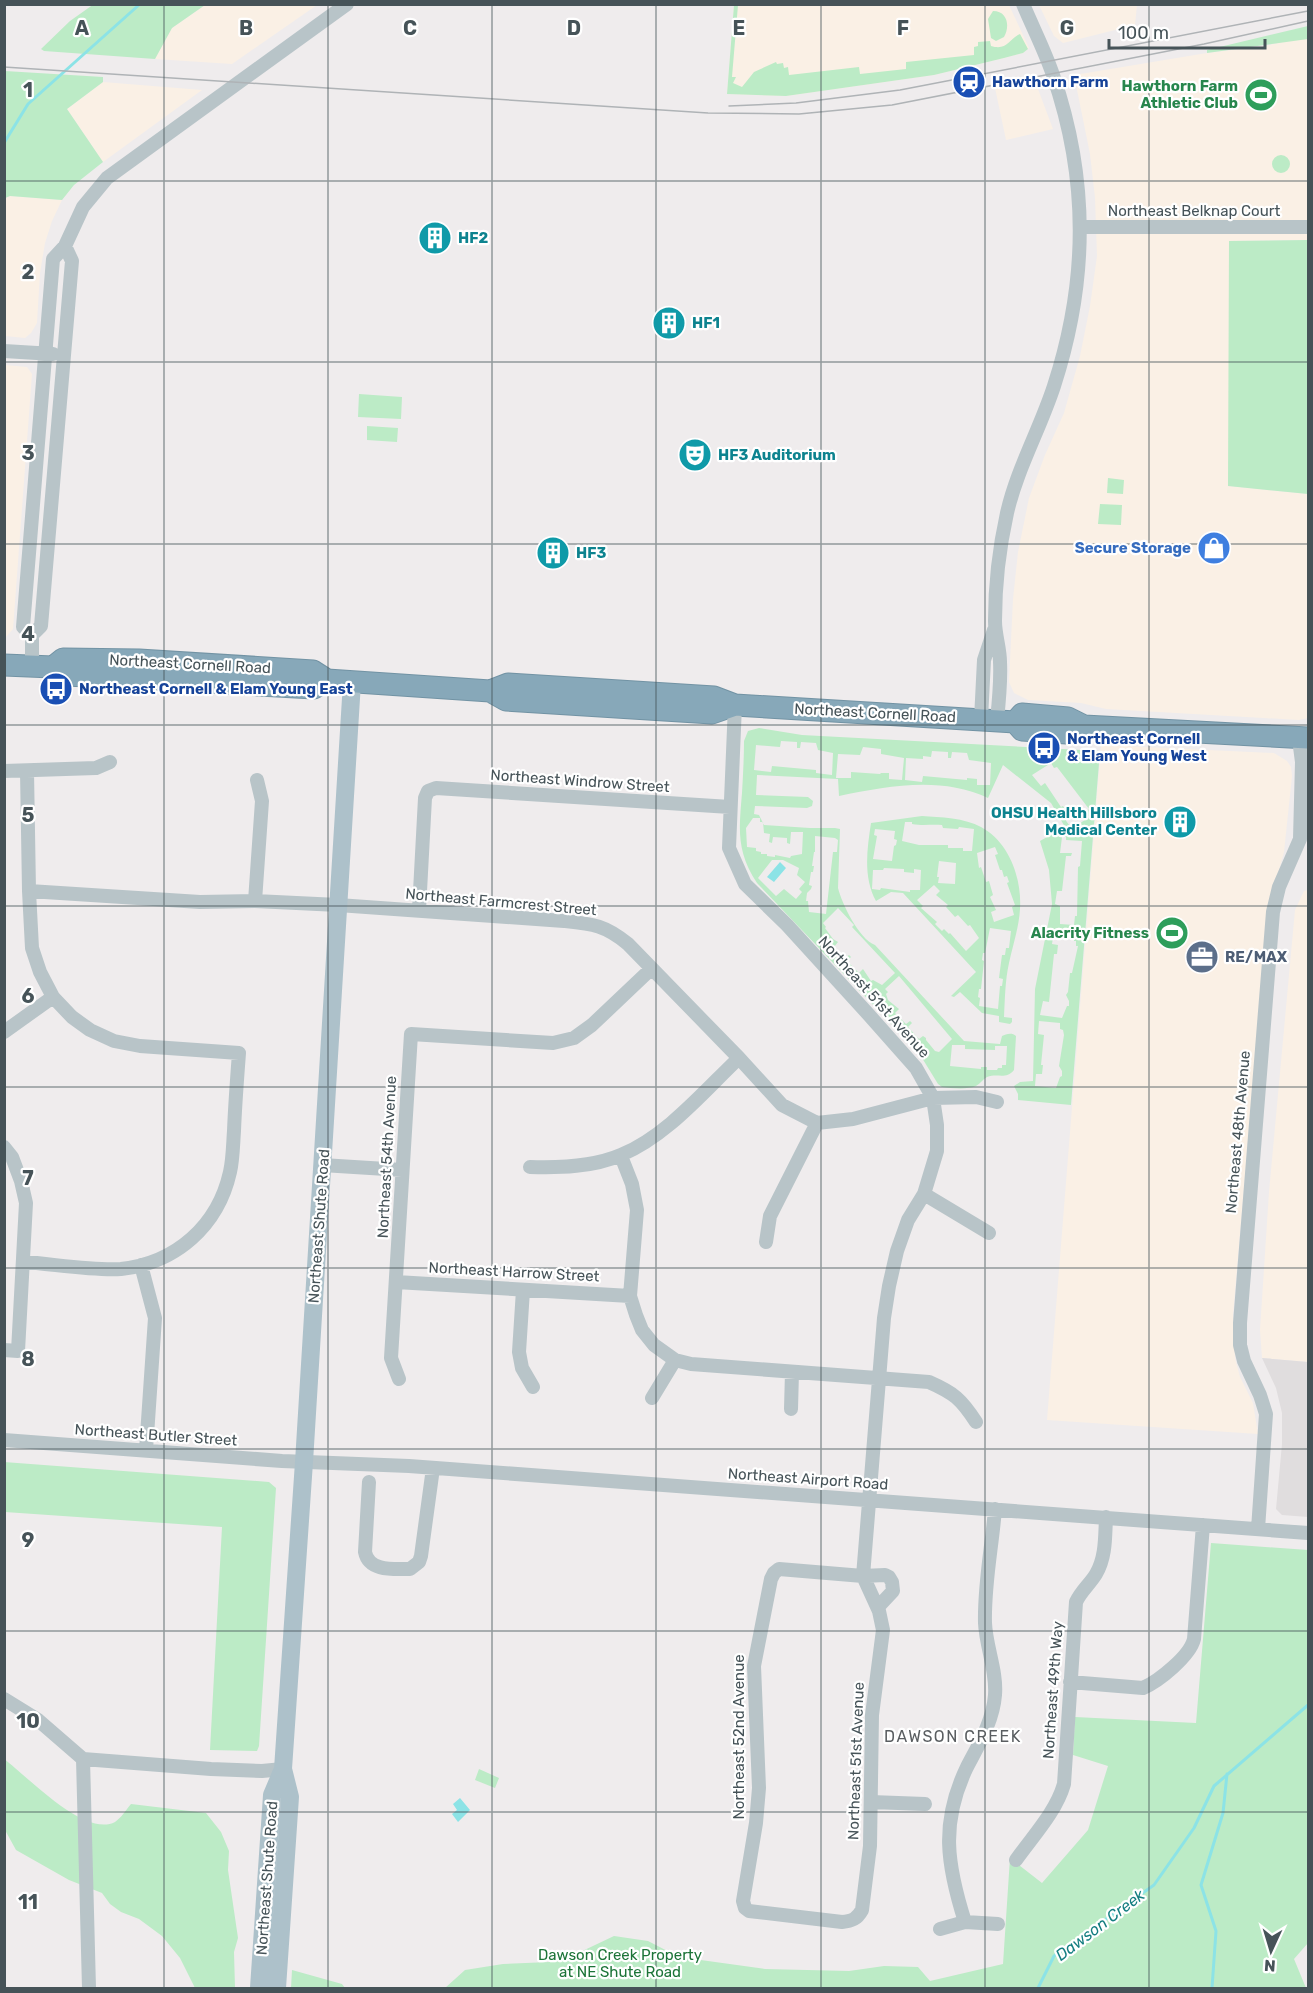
<svg xmlns="http://www.w3.org/2000/svg" width="1313" height="1993" font-family="Rubik,sans-serif">
<style>
.commercial{fill:#faf0e5}
.education{fill:#e0ddde}
.green{fill:#bcebc6;fill-rule:evenodd}
.water{fill:#8ce3e6}
.lines{fill:none;stroke-linecap:round;stroke-linejoin:round}
.stream{stroke:#8ce3e6;stroke-width:3}
.highway-casing{stroke:#7293a4;stroke-width:23}
.minor{stroke:#b8c4c8;stroke-width:14}
.major{stroke:#adc1ca;stroke-width:18}
.highway{stroke:#87a8b9;stroke-width:21}
.tram{stroke:#afb3b6;stroke-width:1.5}
.grid{fill:none;stroke:#465358;stroke-width:1.5;stroke-opacity:0.55}
.labels{text-anchor:middle;dominant-baseline:central;stroke-width:4.5;stroke-linejoin:round;paint-order:stroke}
.transit-label{font-size:15px;font-weight:bold;fill:#164399;stroke:#fff;text-anchor:start}
.leisure-label{font-size:15px;font-weight:bold;fill:#27864d;stroke:#fff;text-anchor:end}
.street-label{font-size:15px;fill:#465358;stroke:#fff}
.culture-label{font-size:15px;font-weight:bold;fill:#0d838f;stroke:#fff;text-anchor:start}
.shop-label{font-size:15px;font-weight:bold;fill:#366cbe;stroke:#fff;text-anchor:end}
.service-label{font-size:15px;font-weight:bold;fill:#4e5e75;stroke:#fff;text-anchor:start}
.park-label{font-size:15px;fill:#1c7438;stroke:#fff}
.neighbourhood-label{font-size:16px;letter-spacing:1.5px;fill:#5a5e61;stroke:#fff}
.water-label{font-size:16px;font-style:italic;fill:#147e81;stroke:#fff}
.grid-label{font-size:20px;text-anchor:middle;font-weight:bold;fill:#465358;stroke:#fff;stroke-width:4.5;stroke-linejoin:round;paint-order:stroke}
</style>
<rect width="100%" height="100%" fill="#efeced"/>
<path class="commercial" d="M205 5H317L232 64 155 59 172 28Z
M734 5H1009L1029 48 1023 53 1004 58 934 75 786 96 727 94Z
M1039 5H1137L1135 25 1063 43 1054 36Z
M1296 39H1308V240L1229 241V486L1308 494V718L1299 720 1106 709 1081 703 1028 700 1014 693 1009 682 1013 599 1018 552 1029 498 1045 455 1064 413 1080 356 1090 306 1097 256 1095 198 1090 154 1074 75 1207 53 1265 46Z
M1035 81 1053 129 1006 140 995 88Z
M103 82 202 90 103 162 67 109Z
M10 196 62 200 52 221 45 243 40 273 37 323 31 333 25 338 5 336 4 199Z
M5 365 27 367 32 374 13 629 5 638Z
M1101 745 1274 753 1287 761 1291 767 1292 776 1284 852 1268 909 1233 1315 1235 1358 1240 1377 1253 1403 1258 1434 1047 1420Z
M1308 890V1362L1262 1358 1260 1330 1269 1192 1295 910 1304 891Z"/>
<path class="education" d="M1262 1358 1308 1362V1517L1282 1515 1276 1509 1282 1444V1413L1276 1388Z"/>
<path class="green" d="M94 4H205V5L172 28 155 59 44 51 41 49 70 21Z
M734 5H738L732 77H736L733 83 742 87 754 72 776 62 777 64 783 63 784 68 788 67 789 75 859 67 860 74 906 69V62L974 55V47L978 46V42L990 41 991 46C1007 51 1009 39 1020 34L1028 49 1023 53 1004 58 934 75 786 96 727 94Z
M993 11C1008 11 1010 27 1004 37L996 41 991 38 988 19Z
M1308 26V39L1207 53V50Z
M5 71 103 77V82L67 109 103 162 74 185 62 200 10 196 5 198Z
M1272 164a9 9 0 1 1 18 0a9 9 0 1 1-18 0Z
M1308 240V494L1228 486 1229 241Z
M359 394 402 397 401 419 358 417Z
M367 426 398 428 397 442 367 440Z
M1108 478 1124 480 1123 494 1107 493Z
M1100 504 1122 505 1121 525 1098 524Z
M759 728 802 735 1100 751 1071 1105 1018 1100V1094L1014 1086 1020 1082 1033 1081 1035 989 1052 904 1049 870 1040 841 1065 827 1051 803 1003 765 988 798C940 776 889 786 839 796L838 779 757 775 756 795 808 797 813 801 812 806 807 808 755 806 754 814 759 815 764 825 810 828H835L840 829 838 888C842 904 859 939 875 945L964 1041 1000 1044 1002 1036C1006 1034 1012 1032 1016 1036L1014 1070C1006 1080 998 1073 987 1077 983 1079 980 1084 976 1086 967 1090 950 1088 942 1087L938 1084 919 1053 757 883C736 851 739 829 742 793 743 776 744 758 744 741L748 731ZM781 741 797 742V748H800L801 742 816 743 818 750 833 753 832 775 816 773V770L772 766 771 772 754 770 756 745 780 747ZM863 747 881 749V754L904 758 902 780 889 779V773H881L880 774 851 772V778H836L838 754 860 755ZM932 751 948 752V758H951L952 752 967 753 969 760 991 763 990 785H977V779L967 778V780L923 776 922 782 905 780 906 758 923 759V756L931 757ZM1051 763 1054 768 1057 767 1089 809 1085 812 1089 817 1072 829 1064 818 1068 814 1063 806 1061 807 1045 783 1041 786 1032 775ZM753 818H760V822H763L764 833 770 834 769 842 772 843 773 837 787 838V843L790 844 791 832H803L802 854 791 856 790 858 775 855V857L767 856V854H761V852L756 851V848L747 847 746 828ZM815 836 835 838 838 840 837 852H833L826 914 809 912 808 901H806L807 893 811 889 812 886 809 885 811 872H813L814 866H812L814 852H815ZM1062 837H1066V840L1082 841 1080 866 1078 867 1077 916H1075L1074 925 1060 924V906L1055 904 1057 891H1062L1066 856H1071L1072 853H1060ZM772 860H783L799 868 797 875 805 882 799 889 802 892 796 899 784 889 776 896 758 878ZM838 908 854 925 852 927 895 973 882 985 873 980 871 981 863 969 859 973 847 961 851 957 849 955 845 958 834 947 838 942 833 939 825 928 826 927 823 923ZM1054 931 1074 934V941H1076V946H1078L1072 973H1070L1068 992 1066 995 1069 1001V1006H1067L1062 1018 1040 1015 1043 1001 1049 1002 1054 954H1057L1058 945 1052 944ZM899 976 952 1039 939 1052 935 1051 926 1040V1038L923 1036 919 1039 908 1027 912 1023 910 1021 906 1024 895 1013 899 1009 888 1000 886 994 888 992 885 989ZM1039 1021 1060 1023V1029L1063 1030 1064 1035 1059 1066 1062 1071V1076L1060 1077 1056 1088 1035 1086 1036 1074H1042L1043 1065H1041L1044 1035 1038 1034ZM952 1045H965V1049L995 1050V1046H1007L1006 1065H1002V1068H998L997 1070H987V1067H981V1069L950 1066Z
M922 816C940 817 965 818 981 827 1009 842 1022 878 1020 909 1019 927 1013 945 1009 963 1005 981 1005 999 1004 1017L1012 1018V1022L1010 1024 999 1022V1016L982 1013 960 992 954 997 951 996 976 972 903 893 891 892 876 901C863 877 867 850 871 823ZM905 822H912V824C924 826 931 824 942 825L943 828 958 829 959 827 974 829 972 851H963V848H948V845H919L902 841ZM875 829 895 831 894 839 897 840 896 845 894 846 892 861 873 859 877 836 874 835ZM995 847 998 854 995 855 1000 870H1002L1004 877 1007 876 1009 882 1007 883 1015 905 1012 907 1014 915 994 922 991 912 996 910 990 897 993 895 989 881 986 882 981 867 979 868 977 853ZM939 861 956 863 955 884 938 883 939 877H937ZM884 868 904 869V872L914 873V869L921 870 920 890H910V892L881 888 880 890 872 889 873 870H883ZM934 885 940 891 936 895 948 905 946 907 955 917 958 915 968 926 970 925 979 938 966 951 950 933 949 934 944 929 942 931 935 924 937 922 921 908 923 906 917 900ZM990 928 1011 931 1009 948H1006L1005 955H1002L999 978 1003 979 1002 986H1000L998 1009 979 1006 980 998 978 997 979 989H981L984 961 982 960 983 953H985Z
M4 1462 269 1482 276 1488 259 1746 257 1751 210 1750 222 1527 5 1512Z
M1211 1543 1308 1550V1943L1294 1959 1306 1988H445L465 1970 503 1964 549 1962 574 1955 614 1936 648 1941 679 1957 765 1969 849 1971 884 1966 918 1967 930 1981 1003 1964 1010 1858 1042 1883 1088 1830 1108 1766 1073 1755 1075 1717 1196 1723Z
M4 1759C27 1776 85 1838 115 1822 121 1818 126 1810 131 1804L206 1813 221 1832 229 1851 228 1870 238 1938 234 1952 235 1988H195L180 1958 162 1936 139 1919 121 1912 110 1904 102 1893 69 1880 16 1850 5 1830Z
M479 1769 499 1778 495 1788 475 1780Z
M292 1970 342 1984 345 1988H291Z"/>
<path class="water" d="M780 862 786 868 774 882 767 877Z
M460 1798 470 1810 458 1822 452 1814 457 1810 453 1804Z"/>
<g class="lines">
<path class="stream" d="M4 143 28 104 140 4
M1038 1988 1054 1956 1154 1885 1194 1828 1214 1786 1308 1705
M1212 1988 1216 1931 1201 1885 1223 1813 1227 1774"/>
<g class="highway-casing">
<path id="highway" d="M4 665 53 667 62 675 119 677 314 688 327 680
M53 667 63 659 139 660 313 671 327 680 490 691 508 684 714 697 735 705 1015 722 1022 730 1067 733 1084 726 1308 738
M490 691 506 700 712 713 735 705
M1015 722 1022 714 1068 718 1084 726"/>
</g>
<path class="minor" d="M1080 227H1308
M4 351 53 354
M32 635 23 627 53 259 65 246 83 207 107 178 347 4
M32 635 41 626 72 261 65 246
M32 666V635
M735 705 729 848 745 884 787 925 869 1015 916 1068 933 1098 937 1125V1151L924 1194 908 1220 897 1251 889 1286 884 1318 863 1576 879 1611 883 1630 872 1715 870 1846 862 1910C857 1919 852 1921 842 1922L749 1911 745 1908 743 1901 756 1823 759 1788 754 1666 771 1579 774 1573 779 1569 863 1576 885 1575 889 1577 892 1582 893 1591 878 1607
M981 719 984 660 994 630
M997 720C999 701 1001 681 1000 662 1000 648 995 635 995 621 995 585 999 549 1007 513 1017 469 1040 429 1054 386 1088 281 1089 180 1053 75 1045 51 1033 28 1023 4
M4 771 96 768 110 762
M29 891 200 902 255 901 338 905 564 921C593 924 605 925 628 944L739 1058 782 1105 817 1123 853 1119 933 1098 976 1097 997 1102
M255 901 262 801 257 780
M419 910 425 798 428 791 436 788 730 807
M4 1032 53 997
M4 1147 12 1157 21 1181 26 1203 18 1351 4 1350
M621 1156 632 1184 637 1210 630 1296 636 1315 642 1330 654 1345 675 1360 691 1364 929 1382C954 1393 961 1399 976 1422
M322 1165 402 1170
M530 1167C560 1168 593 1167 621 1155 667 1136 704 1091 739 1058
M924 1194 989 1233
M766 1242 770 1216 817 1123
M24 1262C53 1264 94 1271 121 1269 176 1263 218 1226 230 1172 233 1159 233 1144 234 1131 235 1105 237 1079 239 1053L140 1046 114 1041 90 1030 72 1017 53 997 40 972 32 948 29 891 27 771
M141 1265 155 1318 146 1450
M396 1282 630 1296
M523 1290 519 1352 522 1368 533 1387
M399 1379 391 1358 411 1034 553 1043 574 1038 592 1025 651 969
M652 1398 675 1360
M791 1409 792 1372
M4 1440 282 1461 409 1466 1308 1533
M369 1482 365 1552C369 1572 394 1569 410 1569L419 1562 421 1556 433 1468
M1258 1529 1266 1414 1260 1395 1244 1361 1240 1345V1323L1273 912 1279 887 1300 839 1302 762 1299 739
M1070 1682 1143 1688C1159 1681 1190 1656 1194 1639L1203 1525
M4 1699 38 1720 83 1759 211 1769 262 1771 283 1769
M83 1759 89 1988
M871 1802 925 1804
M1016 1860C1033 1836 1056 1812 1064 1784L1076 1602C1081 1591 1090 1584 1096 1574 1106 1557 1105 1537 1106 1517
M965 1922 998 1924
M940 1929 965 1922C947 1865 940 1823 967 1767 979 1744 993 1721 995 1695 997 1671 986 1647 985 1623 984 1584 992 1547 995 1509"/>
<path class="major" d="M259 1988 272 1795 283 1769 304 1462 352 682
M277 1988 290 1797 283 1769"/>
<use href="#highway" class="highway"/>
<path class="tram" d="M4 67 708 113 799 114 892 105 1204 44 1308 21
M729 106 796 103 900 90 1308 11"/>
</g>
<path class="grid" d="M164 4V1988M328 4V1988M492 4V1988M656 4V1988M821 4V1988M985 4V1988M1149 4V1988M4 181H1308M4 362H1308M4 544H1308M4 725H1308M4 906H1308M4 1087H1308M4 1268H1308M4 1449H1308M4 1631H1308M4 1812H1308"/>
<defs>
<g id="station-disc" transform="scale(1.725)"><circle r="9.5" fill="#1a4fb4" stroke="#fff"/><path d="M-3-6H3Q5-6 5-4V2Q5 4 3 4L4.5 6H3L1.5 4h-3L-3 6H-4.5L-3 4Q-5 4-5 2V-4Q-5-6-3-6ZM-3.5-4v3h7v-3ZM-3.5 1v1.5H-2V1ZM2 1v1.5H3.5V1Z" fill="#fff"/></g>
<g id="stadium-disc" transform="scale(1.725)"><circle r="9.5" fill="#2e9e5b" stroke="#fff"/><path d="M0-5a6.5 5 0 1 0 0 10a6.5 5 0 1 0 0-10ZM-3.5-1.8h7v3.6h-7Z" fill="#fff"/></g>
<g id="building-disc" transform="scale(1.725)"><circle r="9.5" fill="#0f9aa8" stroke="#fff"/><path d="M-4-6H4V6H1V3H-1V6H-4ZM-2.5-4.3h1.7v1.8h-1.7ZM.8-4.3h1.7v1.8H.8ZM-2.5-1h1.7V.8h-1.7ZM.8-1h1.7V.8H.8Z" fill="#fff"/></g>
<g id="theatre-disc" transform="scale(1.725)"><circle r="9.5" fill="#0f9aa8" stroke="#fff"/><path d="M-5-5.5Q0-4 5-5.5V0Q5 5 0 6Q-5 5-5 0ZM-3.3-2.5H-1v1.5H-3.3ZM1-2.5H3.3v1.5H1ZM-2.8 1Q0 5.5 2.8 1Z" fill="#fff"/></g>
<g id="shop-disc" transform="scale(1.725)"><circle r="9.5" fill="#3f7fe0" stroke="#fff"/><path d="M-5-2.5h2.3a2.7 3.5 0 0 1 5.4 0H5L5.5 6h-11ZM-1.5-2.5h3a1.5 2.3 0 0 0-3 0Z" fill="#fff"/></g>
<g id="bus-disc" transform="scale(1.725)"><circle r="9.5" fill="#1a4fb4" stroke="#fff"/><path d="M-5-6H5V4H4V6H2V4H-2V6H-4V4H-5ZM-3.5-4V0h7V-4ZM-3.5 1.2v1.5H-2V1.2ZM2 1.2v1.5H3.5V1.2Z" fill="#fff"/></g>
<g id="office-disc" transform="scale(1.725)"><circle r="9.5" fill="#5c6f8a" stroke="#fff"/><path d="M-6-3h4V-5.5h4V-3h4V5H-6ZM-1-4.5V-3h2v-1.5ZM-6 0V1H6V0Z" fill="#fff"/></g>
</defs>
<g fill-rule="evenodd">
<use href="#station-disc" x="969" y="82"/>
<use href="#stadium-disc" x="1261" y="95"/>
<use href="#building-disc" x="435" y="238"/>
<use href="#building-disc" x="669" y="323"/>
<use href="#theatre-disc" x="695" y="455"/>
<use href="#shop-disc" x="1214" y="548"/>
<use href="#building-disc" x="553" y="553"/>
<use href="#bus-disc" x="56" y="689"/>
<use href="#bus-disc" x="1044" y="748"/>
<use href="#building-disc" x="1180" y="822"/>
<use href="#stadium-disc" x="1172" y="933"/>
<use href="#office-disc" x="1202" y="957"/>
</g>
<g class="labels">
<g class="transit-label">
<text x="992" y="82">Hawthorn Farm</text>
<text x="79" y="689">Northeast Cornell &amp; Elam Young East</text>
<text x="1067" y="739">Northeast Cornell<tspan x="1067" dy="17">&amp; Elam Young West</tspan></text>
</g>
<g class="leisure-label">
<text x="1238" y="86">Hawthorn Farm<tspan x="1238" dy="17">Athletic Club</tspan></text>
<text x="1149" y="933">Alacrity Fitness</text>
</g>
<g class="street-label">
<text x="1194" y="211">Northeast Belknap Court</text>
<text transform="translate(190 664) rotate(3)">Northeast Cornell Road</text>
<text transform="translate(875 713) rotate(3)">Northeast Cornell Road</text>
<text transform="translate(580 781) rotate(4)">Northeast Windrow Street</text>
<text transform="translate(501 902) rotate(5)">Northeast Farmcrest Street</text>
<text transform="translate(874 997) rotate(48)">Northeast 51st Avenue</text>
<text transform="translate(1238 1132) rotate(-85)">Northeast 48th Avenue</text>
<text transform="translate(387 1157) rotate(-87)">Northeast 54th Avenue</text>
<text transform="translate(319 1226) rotate(-86)">Northeast Shute Road</text>
<text transform="translate(514 1272) rotate(3)">Northeast Harrow Street</text>
<text transform="translate(156 1435) rotate(4)">Northeast Butler Street</text>
<text transform="translate(808 1479) rotate(4)">Northeast Airport Road</text>
<text transform="translate(1053 1690) rotate(-86)">Northeast 49th Way</text>
<text transform="translate(739 1737) rotate(-90)">Northeast 52nd Avenue</text>
<text transform="translate(856 1761) rotate(-88)">Northeast 51st Avenue</text>
<text transform="translate(267 1878) rotate(-86)">Northeast Shute Road</text>
</g>
<g class="culture-label">
<text x="458" y="238">HF2</text>
<text x="692" y="323">HF1</text>
<text x="718" y="455">HF3 Auditorium</text>
<text x="576" y="553">HF3</text>
<text x="1157" y="813" text-anchor="end">OHSU Health Hillsboro<tspan x="1157" dy="17">Medical Center</tspan></text>
</g>
<g class="shop-label">
<text x="1191" y="548">Secure Storage</text>
</g>
<g class="service-label">
<text x="1225" y="957">RE/MAX</text>
</g>
<g class="park-label">
<text x="620" y="1955">Dawson Creek Property<tspan x="620" dy="17">at NE Shute Road</tspan></text>
</g>
<g class="neighbourhood-label">
<text x="953" y="1736">DAWSON CREEK</text>
</g>
<g class="water-label">
<text transform="translate(1100 1925) rotate(-37)">Dawson Creek</text>
</g>
</g>
<g class="grid-label">
<text x="82" y="35">A</text>
<text x="246" y="35">B</text>
<text x="410" y="35">C</text>
<text x="574" y="35">D</text>
<text x="739" y="35">E</text>
<text x="903" y="35">F</text>
<text x="1067" y="35">G</text>
<text x="28" y="97">1</text>
<text x="28" y="279">2</text>
<text x="28" y="460">3</text>
<text x="28" y="641">4</text>
<text x="28" y="822">5</text>
<text x="28" y="1003">6</text>
<text x="28" y="1185">7</text>
<text x="28" y="1366">8</text>
<text x="28" y="1547">9</text>
<text x="28" y="1728">10</text>
<text x="28" y="1909">11</text>
</g>
<rect width="1313" height="1993" fill="none" stroke="#465358" stroke-width="12"/>
<g transform="translate(1271 1951) rotate(184)" stroke="#ffffff" stroke-width="4.5" paint-order="stroke">
<path d="M0-4.5L10 22L0 15L-10 22Z" fill="#465358"/>
<text y="-9" font-size="16" font-weight="bold" text-anchor="middle" fill="#465358">N</text>
</g>
<path d="M1109 39v9h156v-9" fill="none" stroke="#465358" stroke-width="3"/>
<text x="1118" y="39" font-size="18" fill="#465358" stroke="#ffffff" stroke-width="4.5" paint-order="stroke">100 m</text>
</svg>
